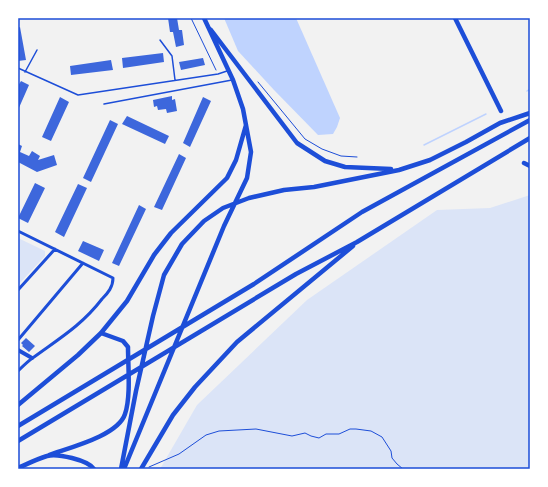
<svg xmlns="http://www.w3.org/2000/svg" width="548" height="487" font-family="Jost,sans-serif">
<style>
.green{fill:#dbe4f7}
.water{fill:#bfd3fe}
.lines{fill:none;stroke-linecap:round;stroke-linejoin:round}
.stream{stroke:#bfd3fe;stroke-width:1.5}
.building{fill:#3d67dc}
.path{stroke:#1d4ed8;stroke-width:1}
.service{stroke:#1d4ed8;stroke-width:1.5}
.minor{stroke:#1d4ed8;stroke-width:3}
.tertiary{stroke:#1d4ed8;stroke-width:4}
.secondary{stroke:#1d4ed8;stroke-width:4.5}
.neatline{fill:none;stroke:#1d4ed8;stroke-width:1.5}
</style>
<rect width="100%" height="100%" fill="#f2f2f2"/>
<path class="green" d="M530 195V469H160L197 405 307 300 437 210 490 208Z
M18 238 45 251V256L18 285Z"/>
<path class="water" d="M224 18H296L340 118 337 127 333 134 318 135 274 90 238 51Z"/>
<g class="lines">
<path class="stream" d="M527 91 530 89
M424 145 486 114"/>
</g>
<path class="building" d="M168 18H177L179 30H182L184 45 176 47 173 32H170Z
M20 27 26 60 18 61V28Z
M163 53 164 62 123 68 122 58Z
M203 58 205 65 181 70 179 62Z
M111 60 113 70 71 75 70 66Z
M21 81 29 85 18 110V86Z
M172 96V100L175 99 177 111 167 113 166 109 158 110 157 106 154 107 153 100Z
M60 97 69 102 51 141 42 137Z
M203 97 211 101 190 147 183 143Z
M127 116 169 136 165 144 122 124Z
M110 120 118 124 91 182 83 178Z
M18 144 22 146 20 152 29 156 32 151 40 156 38 160 54 155 57 165 37 172 18 162Z
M179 154 186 158 162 210 154 207Z
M35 183 45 188 28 223 18 218Z
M78 184 87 188 64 237 55 232Z
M139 205 146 209 119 266 112 263Z
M83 241 104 250 99 261 78 251Z
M26 338 35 346 29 352 22 346 23 345 21 343Z"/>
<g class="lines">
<path class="path" d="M191 18 216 70
M258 82 305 139 322 149 341 156 357 157
M149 467 179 454 206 435 219 431 256 429 292 436 305 433 311 436 319 438 326 434H339L350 429H356L371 431 382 437 391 451 392 458 397 464 403 469"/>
<path class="service" d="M160 40 172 56 175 80
M18 68 78 95 218 74 227 71
M25 72 37 50
M104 104 232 80"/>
<path class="minor" d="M18 231 113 278C113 287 108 293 102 299 82 325 60 338 34 357 28 361 23 366 18 371
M18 290 55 249
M18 340 83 263"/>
<path class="tertiary" d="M18 350 32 358"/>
<path class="secondary" d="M455 18 501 111
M211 30 297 143 325 161 345 167 391 169
M524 163 530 166
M18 405 78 355 101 333 127 301 154 255 171 233 227 178 236 160 246 125
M18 426 254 284 362 212 530 120
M18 441 296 274 357 242 530 138
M49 455C68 448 118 436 125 414 131 397 128 366 128 347L123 341 101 333
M18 468C27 464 37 459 47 456 57 453 88 460 94 469
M121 469 136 391 153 316 164 275 182 244 204 221 223 208 249 198 284 190 314 187 399 170 430 160 466 142 500 123 530 113
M124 469 224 226 247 178 251 152 243 109 233 80 204 18
M141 469 173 415 195 387 237 342 353 246"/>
</g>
<rect width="548" height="487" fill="none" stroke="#ffffff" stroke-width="38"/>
<rect x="19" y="19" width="510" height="449" class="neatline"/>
</svg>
